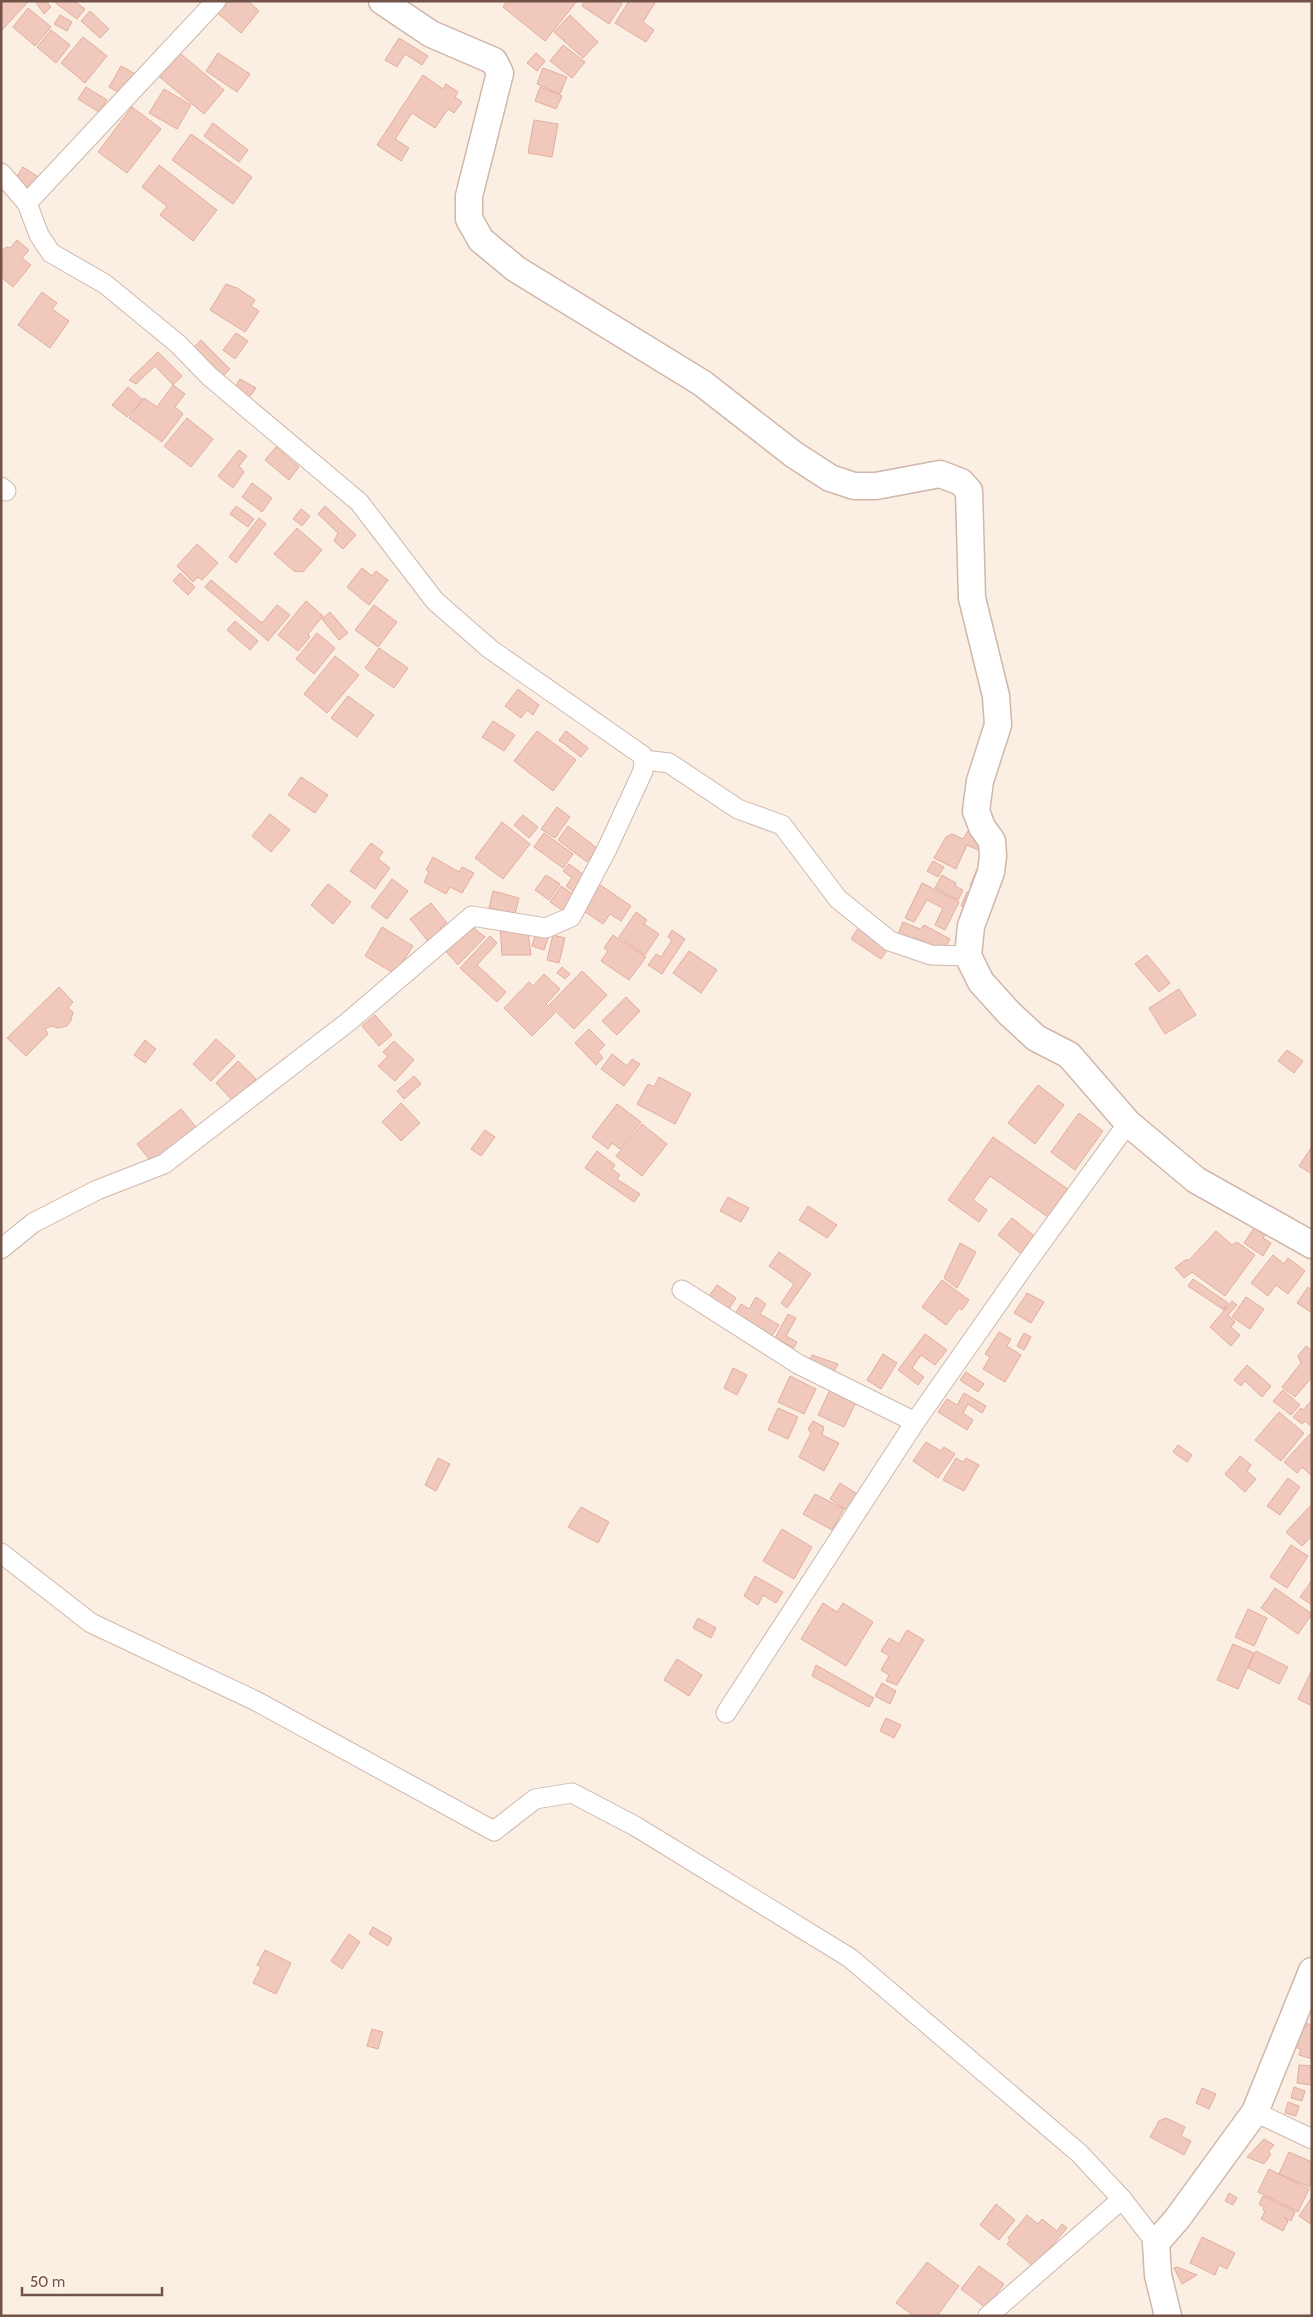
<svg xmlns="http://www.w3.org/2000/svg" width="1313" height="2317" viewBox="0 0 1313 2317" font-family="Cabin,sans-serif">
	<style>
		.building { fill: #f0c9bc; stroke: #e2ad9d }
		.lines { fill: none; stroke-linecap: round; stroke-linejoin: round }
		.street-casing { stroke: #cfb7ad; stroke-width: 21 }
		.secondary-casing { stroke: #d1b6ab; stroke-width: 29 }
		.street { stroke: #fff; stroke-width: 19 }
		.secondary { stroke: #fff; stroke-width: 26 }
	</style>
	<rect width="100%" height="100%" fill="#fbefe3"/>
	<g class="building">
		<polygon points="1,1 29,1 1,31"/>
		<polygon points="35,1 46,1 51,7 44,14"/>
		<polygon points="53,1 74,1 85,9 77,19"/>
		<polygon points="224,1 248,1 259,11 241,33 215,11"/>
		<polygon points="507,1 577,1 545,41 503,7"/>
		<polygon points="585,1 618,1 622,4 609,24 582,6"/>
		<polygon points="629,1 656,1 643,22 654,30 646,42 615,23"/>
		<polygon points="28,8 51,27 35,46 13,27"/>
		<polygon points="90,11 109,29 100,38 81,21"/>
		<polygon points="60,15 72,22 67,31 54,24"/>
		<polygon points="570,15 598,42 583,58 554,32"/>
		<polygon points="51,30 70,45 56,63 37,47"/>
		<polygon points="83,37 107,56 85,83 61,63"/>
		<polygon points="399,38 428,56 422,65 405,54 397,67 385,60"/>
		<polygon points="563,45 585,62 572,78 550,61"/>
		<polygon points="175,49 224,90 204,114 155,73"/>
		<polygon points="218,53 250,74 237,92 206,71"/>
		<polygon points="536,53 545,61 537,71 527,63"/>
		<polygon points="121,66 137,75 125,96 109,87"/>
		<polygon points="543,68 567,77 560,94 537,84"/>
		<polygon points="423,75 443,89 446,84 458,92 455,97 462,102 454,113 448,109 435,128 412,113 395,139 409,148 401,161 377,145"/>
		<polygon points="86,87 107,100 99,112 78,99"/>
		<polygon points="540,87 562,96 556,109 535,101"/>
		<polygon points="164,89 191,105 177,129 149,113"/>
		<polygon points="132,107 161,129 127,173 98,152"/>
		<polygon points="534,120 558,124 552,157 528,153"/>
		<polygon points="213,123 248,150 239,162 204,136"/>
		<polygon points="191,134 252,177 233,204 172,160"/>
		<polygon points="159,165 217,210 193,241 160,215 167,206 142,187"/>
		<polygon points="23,167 40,178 32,190 15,179"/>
		<polygon points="17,240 29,250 22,258 31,265 13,287 1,277 1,252 6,247 10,248"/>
		<polygon points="226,284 237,288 255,300 251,306 259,311 245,332 210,310"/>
		<polygon points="42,292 57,303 52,309 69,321 50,348 18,325"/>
		<polygon points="236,333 248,341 235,359 223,350"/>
		<polygon points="201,340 230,369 221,378 192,349"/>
		<polygon points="158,352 182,376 173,385 155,366 136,384 129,380"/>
		<polygon points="240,379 256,388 249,398 234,389"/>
		<polygon points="173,385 185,394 175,407 183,414 162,442 129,418 144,398 157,407"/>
		<polygon points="128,387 143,400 127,417 112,405"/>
		<polygon points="187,418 213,439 191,467 164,446"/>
		<polygon points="276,447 299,467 289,480 265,460"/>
		<polygon points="239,450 247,456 239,466 244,472 233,488 218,476"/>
		<polygon points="252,483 272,498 262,512 242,497"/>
		<polygon points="236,506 254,519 248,527 230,514"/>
		<polygon points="325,506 356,535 343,549 334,541 338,533 318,514"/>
		<polygon points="301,509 310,516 302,526 293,519"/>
		<polygon points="259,518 266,524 236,563 229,557"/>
		<polygon points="297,528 322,550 303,572 294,571 274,554"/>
		<polygon points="197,544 218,563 202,580 198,577 193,582 177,566"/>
		<polygon points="362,568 372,576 376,571 388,580 369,605 347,587"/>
		<polygon points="180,573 195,587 188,595 173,581"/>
		<polygon points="211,580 262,623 277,605 290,615 268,641 205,587"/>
		<polygon points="306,601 323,616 308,634 310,637 298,651 278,635"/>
		<polygon points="374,605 397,622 378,647 355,630"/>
		<polygon points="330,612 348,633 339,640 322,619"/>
		<polygon points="235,621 258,641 250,650 227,630"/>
		<polygon points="317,633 335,648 314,674 296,659"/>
		<polygon points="379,648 408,668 394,688 365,668"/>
		<polygon points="335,656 359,675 327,713 304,694"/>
		<polygon points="518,689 539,705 533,715 527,710 521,718 505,706"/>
		<polygon points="348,696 374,715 357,737 331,718"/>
		<polygon points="493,721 515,735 504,751 482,737"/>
		<polygon points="537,731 576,760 553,791 514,761"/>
		<polygon points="566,731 588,748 581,757 559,740"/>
		<polygon points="301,777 328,795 315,813 288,795"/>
		<polygon points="557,807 570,817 555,838 541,829"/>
		<polygon points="270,814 290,830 271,852 252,836"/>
		<polygon points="523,815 538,827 529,838 514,825"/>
		<polygon points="502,822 530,844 503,879 475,858"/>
		<polygon points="568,826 597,848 587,862 558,840"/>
		<polygon points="968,831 983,840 978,850 967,845 956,869 934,858 946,837 952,834 963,839"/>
		<polygon points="544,833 573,854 563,868 534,847"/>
		<polygon points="371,843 383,852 378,859 390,868 375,889 350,871"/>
		<polygon points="433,857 459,872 462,867 474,873 462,893 450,887 446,894 424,882 429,872 426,870"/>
		<polygon points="933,861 944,867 938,877 927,871"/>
		<polygon points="569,864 588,878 576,893 566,886 572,878 563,871"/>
		<polygon points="977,869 985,872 977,889 970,886"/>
		<polygon points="546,875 560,884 549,900 535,890"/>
		<polygon points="942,875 956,883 955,886 963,890 958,900 935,888"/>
		<polygon points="392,879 408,891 387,919 371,907"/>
		<polygon points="922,883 959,902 945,930 935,925 943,908 927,900 914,922 905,918"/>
		<polygon points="328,884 351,902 333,924 311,905"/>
		<polygon points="599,884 631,906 621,921 610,914 603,924 581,909"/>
		<polygon points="561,886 576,896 565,912 550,902"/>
		<polygon points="493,891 519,898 515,914 489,908"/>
		<polygon points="967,892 978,897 972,911 961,906"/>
		<polygon points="431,903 447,923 440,928 445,934 431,945 410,919"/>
		<polygon points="636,912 647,920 644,924 659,934 645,955 619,937"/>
		<polygon points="903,922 920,929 924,925 950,939 943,952 923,945 924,941 913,937 911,941 897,937"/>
		<polygon points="470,925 485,937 458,965 444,949"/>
		<polygon points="500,926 528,931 531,955 502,955"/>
		<polygon points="382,927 413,946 395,974 365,956"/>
		<polygon points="859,927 889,947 881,959 851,939"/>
		<polygon points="672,930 685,939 662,974 648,965 656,954 661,957 672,940 668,937"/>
		<polygon points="536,931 549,935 544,950 532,946"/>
		<polygon points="553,935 565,938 559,963 547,960"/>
		<polygon points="613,935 646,957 629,980 601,961 608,951 604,948"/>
		<polygon points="490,936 497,943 477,965 506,992 497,1002 460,968"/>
		<polygon points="689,951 717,970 701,993 673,973"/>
		<polygon points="1147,955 1170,983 1159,992 1135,964"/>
		<polygon points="562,967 570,974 565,979 557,973"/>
		<polygon points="582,971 607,995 574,1029 549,1005"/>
		<polygon points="544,974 560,989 546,1004 555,1013 532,1036 504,1008 529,982 533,986"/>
		<polygon points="59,987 73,1002 68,1008 73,1012 71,1020 67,1026 58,1028 51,1026 45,1029 48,1034 26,1056 7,1038"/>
		<polygon points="1179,989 1196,1015 1165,1034 1149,1008"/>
		<polygon points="626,997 640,1011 617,1035 602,1021"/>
		<polygon points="375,1015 392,1035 379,1046 362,1026"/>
		<polygon points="589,1029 605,1045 598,1052 603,1058 596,1065 575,1043"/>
		<polygon points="216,1039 235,1056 211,1081 193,1064"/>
		<polygon points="145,1040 156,1049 145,1063 134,1055"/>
		<polygon points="394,1041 414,1060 395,1081 378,1066 388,1056 383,1052"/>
		<polygon points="1287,1050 1303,1061 1294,1073 1278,1061"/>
		<polygon points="612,1054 627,1066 632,1059 640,1064 624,1086 601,1069"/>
		<polygon points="238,1061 256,1079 233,1101 216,1083"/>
		<polygon points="414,1076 421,1084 404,1099 397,1091"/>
		<polygon points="659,1077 691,1094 675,1124 637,1104 648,1084 654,1087"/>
		<polygon points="1038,1085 1064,1105 1035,1144 1008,1123"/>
		<polygon points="401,1103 420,1123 401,1141 382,1122"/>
		<polygon points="617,1104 641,1122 620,1149 612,1143 608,1149 592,1137"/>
		<polygon points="181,1109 196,1127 152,1163 137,1144"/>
		<polygon points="1079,1113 1103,1131 1075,1170 1051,1152"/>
		<polygon points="642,1124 667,1144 642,1176 616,1156"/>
		<polygon points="485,1130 495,1137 481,1156 471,1149"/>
		<polygon points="993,1137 1072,1192 1052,1220 990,1176 973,1200 987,1210 979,1222 948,1200"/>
		<polygon points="1311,1148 1312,1149 1312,1174 1299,1166"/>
		<polygon points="597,1151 615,1165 612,1169 620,1175 617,1179 640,1194 634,1202 585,1168"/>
		<polygon points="728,1197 749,1208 741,1222 720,1211"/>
		<polygon points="808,1206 837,1225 827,1238 799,1220"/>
		<polygon points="1012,1218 1038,1239 1024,1256 998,1235"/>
		<polygon points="1258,1222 1269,1229 1263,1238 1271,1243 1263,1256 1244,1243"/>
		<polygon points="1216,1231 1232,1245 1237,1242 1255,1255 1225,1296 1192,1272 1184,1278 1175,1268 1185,1260 1189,1260"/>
		<polygon points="960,1243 976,1252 957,1288 944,1278"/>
		<polygon points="779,1252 811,1274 787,1308 781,1303 794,1284 769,1266"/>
		<polygon points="1273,1255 1284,1264 1288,1258 1305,1271 1288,1294 1276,1285 1268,1296 1251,1283"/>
		<polygon points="1193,1279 1228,1303 1224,1310 1188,1286"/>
		<polygon points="942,1280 969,1300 962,1310 959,1308 946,1325 922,1307"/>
		<polygon points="717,1285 736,1298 729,1309 709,1296"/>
		<polygon points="1312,1286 1312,1313 1297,1303 1308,1287 1310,1289"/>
		<polygon points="1027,1293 1044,1302 1031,1323 1014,1313"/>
		<polygon points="756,1297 766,1304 760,1314 779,1325 772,1336 735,1314 741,1304 749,1309"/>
		<polygon points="1246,1297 1264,1309 1250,1329 1232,1317"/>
		<polygon points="1232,1301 1237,1305 1228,1315 1235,1322 1231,1327 1240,1335 1231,1346 1210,1327"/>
		<polygon points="788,1314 796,1318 786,1336 797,1342 794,1348 775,1338"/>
		<polygon points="999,1332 1011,1339 1007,1346 1021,1355 1005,1382 983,1369 990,1357 985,1354"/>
		<polygon points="1024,1333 1031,1337 1024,1350 1017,1346"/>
		<polygon points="925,1334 947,1350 935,1365 921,1355 912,1368 924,1377 918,1385 898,1370"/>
		<polygon points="1306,1346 1312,1351 1312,1377 1295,1397 1282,1387 1301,1363 1298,1356"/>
		<polygon points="883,1354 897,1363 881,1389 867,1380"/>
		<polygon points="812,1355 838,1364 834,1372 809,1361"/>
		<polygon points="1247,1365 1271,1386 1262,1397 1245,1381 1241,1386 1234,1380"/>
		<polygon points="733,1368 747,1375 737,1395 724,1388"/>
		<polygon points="966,1372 984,1384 978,1392 960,1380"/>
		<polygon points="790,1376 816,1389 804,1414 778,1402"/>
		<polygon points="830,1390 856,1402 844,1427 818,1415"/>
		<polygon points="1283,1390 1300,1405 1291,1415 1273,1401"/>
		<polygon points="964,1393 986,1406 982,1413 968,1404 963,1413 973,1420 967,1430 938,1412 947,1399 957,1405"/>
		<polygon points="1312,1400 1312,1427 1305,1421 1302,1424 1293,1417 1301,1408 1303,1410"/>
		<polygon points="778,1408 798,1417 788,1439 768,1430"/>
		<polygon points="1279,1412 1304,1433 1281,1461 1255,1440"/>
		<polygon points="813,1421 824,1427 822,1435 839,1443 824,1471 799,1457 811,1433 808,1429"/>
		<polygon points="1310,1434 1312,1436 1312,1476 1302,1467 1297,1473 1284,1462"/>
		<polygon points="926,1442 941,1451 944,1447 955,1454 938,1478 913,1461"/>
		<polygon points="1178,1445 1192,1455 1187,1462 1173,1452"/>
		<polygon points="1240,1456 1251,1465 1247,1471 1256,1479 1245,1492 1225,1474"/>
		<polygon points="438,1458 450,1464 436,1491 425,1485"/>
		<polygon points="956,1458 963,1462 966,1458 979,1465 964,1491 943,1480"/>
		<polygon points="1288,1478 1300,1487 1280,1515 1267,1506"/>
		<polygon points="840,1483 857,1494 847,1510 830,1499"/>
		<polygon points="815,1494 844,1509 832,1530 803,1514"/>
		<polygon points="1312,1504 1312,1536 1302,1546 1286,1532"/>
		<polygon points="581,1507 609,1522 598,1543 568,1527"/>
		<polygon points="782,1529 812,1547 794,1579 763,1561"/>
		<polygon points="1291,1545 1308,1556 1287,1588 1270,1577"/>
		<polygon points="755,1576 783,1592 776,1603 763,1595 758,1605 744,1596"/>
		<polygon points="1312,1580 1312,1605 1300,1597"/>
		<polygon points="1275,1588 1312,1614 1298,1634 1261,1608"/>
		<polygon points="823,1603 837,1612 843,1603 873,1622 846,1666 801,1639"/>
		<polygon points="1248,1609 1267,1618 1254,1646 1235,1637"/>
		<polygon points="698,1618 716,1628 711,1638 693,1628"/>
		<polygon points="907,1630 924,1640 897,1685 886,1681 889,1675 881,1670 889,1656 881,1651 889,1638 899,1644"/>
		<polygon points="1233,1644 1254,1653 1238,1689 1217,1680"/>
		<polygon points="1256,1651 1288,1667 1279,1684 1248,1668"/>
		<polygon points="677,1659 702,1675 689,1696 664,1680"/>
		<polygon points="816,1665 874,1698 869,1707 812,1676"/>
		<polygon points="1311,1672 1312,1673 1312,1706 1298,1699"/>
		<polygon points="882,1683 896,1691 890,1704 875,1696"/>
		<polygon points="886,1718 901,1725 894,1738 880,1731"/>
		<polygon points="373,1927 392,1938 388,1946 369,1934"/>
		<polygon points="349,1934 360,1942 342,1969 331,1961"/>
		<polygon points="265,1950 291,1963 276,1994 253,1983 261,1967 257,1965"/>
		<polygon points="1298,2021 1312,2025 1312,2059 1299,2055 1301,2049 1290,2046"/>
		<polygon points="372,2029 383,2032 378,2049 367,2046"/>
		<polygon points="1299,2065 1312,2066 1312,2085 1297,2083"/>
		<polygon points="1294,2087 1305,2091 1302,2101 1291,2098"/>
		<polygon points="1202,2088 1216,2094 1209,2109 1196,2103"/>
		<polygon points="1288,2102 1299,2106 1296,2116 1285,2113"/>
		<polygon points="1166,2118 1185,2127 1181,2136 1191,2141 1184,2155 1150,2137 1159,2121"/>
		<polygon points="1264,2139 1274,2145 1268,2152 1271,2154 1264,2164 1247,2157"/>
		<polygon points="1289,2152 1312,2162 1310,2187 1279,2174"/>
		<polygon points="1269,2169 1309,2189 1298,2212 1258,2192"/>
		<polygon points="1229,2193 1237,2198 1233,2205 1225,2201"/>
		<polygon points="1263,2196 1295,2212 1291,2221 1284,2217 1288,2221 1283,2231 1261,2219 1265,2211 1263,2210 1264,2207 1259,2204"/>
		<polygon points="1312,2197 1312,2225 1299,2216"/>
		<polygon points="996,2204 1015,2220 999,2240 980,2225"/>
		<polygon points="1027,2215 1038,2224 1042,2219 1057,2231 1062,2224 1067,2228 1034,2267 1007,2244 1010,2240 1008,2238"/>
		<polygon points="1202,2237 1235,2253 1227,2269 1219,2265 1215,2275 1190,2263"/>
		<polygon points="927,2262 959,2286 937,2316 914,2316 896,2303"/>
		<polygon points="979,2266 1004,2284 986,2308 961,2289"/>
		<polygon points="1177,2267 1197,2275 1182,2284 1174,2268"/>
	</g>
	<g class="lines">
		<g class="street-casing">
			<g id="street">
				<polyline points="1,173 27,203 39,235 51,253 105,284 178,344 209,376 359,502 435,601 490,649 642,755 644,760"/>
				<polyline points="27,203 216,1"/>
				<polyline points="1,487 6,491"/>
				<polyline points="1,1249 33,1223 97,1190 164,1164 348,1022 472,916 546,928 571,917 607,849 643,771 644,760 669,763 738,809 782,825 838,899 890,941 931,955 968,956"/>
				<polyline points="682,1290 798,1364 915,1422"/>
				<polyline points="1,1553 91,1623 256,1701 494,1831 535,1799 572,1793 635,1826 850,1958 1079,2153 1122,2199 1156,2243"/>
				<polyline points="726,1713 915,1422 1027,1262 1128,1123"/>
				<polyline points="1255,2112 1312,2139"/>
				<polyline points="988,2316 1122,2199"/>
			</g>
		</g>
		<g class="secondary-casing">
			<g id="secondary">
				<polyline points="382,1 431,34 494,61 500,73 469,196 469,219 481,240 516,269 702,383 793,454 830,478 854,486 876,486 940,474 961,482 969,491 972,598 996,696 998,725 980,781 976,811 982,827 992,841 993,856 991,872 971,926 968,956 981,982 1009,1013 1036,1038 1069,1055 1128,1123 1196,1180 1312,1245"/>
				<polyline points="1168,2316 1158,2275 1156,2243 1177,2219 1255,2112 1312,1971"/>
			</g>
		</g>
		<use href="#street" class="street"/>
		<use href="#secondary" class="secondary"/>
	</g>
	<rect width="1313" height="2317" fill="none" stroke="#73524a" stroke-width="5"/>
	<path d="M22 2287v8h140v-8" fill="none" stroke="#73524a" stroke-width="2.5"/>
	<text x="30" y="2287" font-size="15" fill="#73524a" stroke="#fff3e9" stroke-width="4" paint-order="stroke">50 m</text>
</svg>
